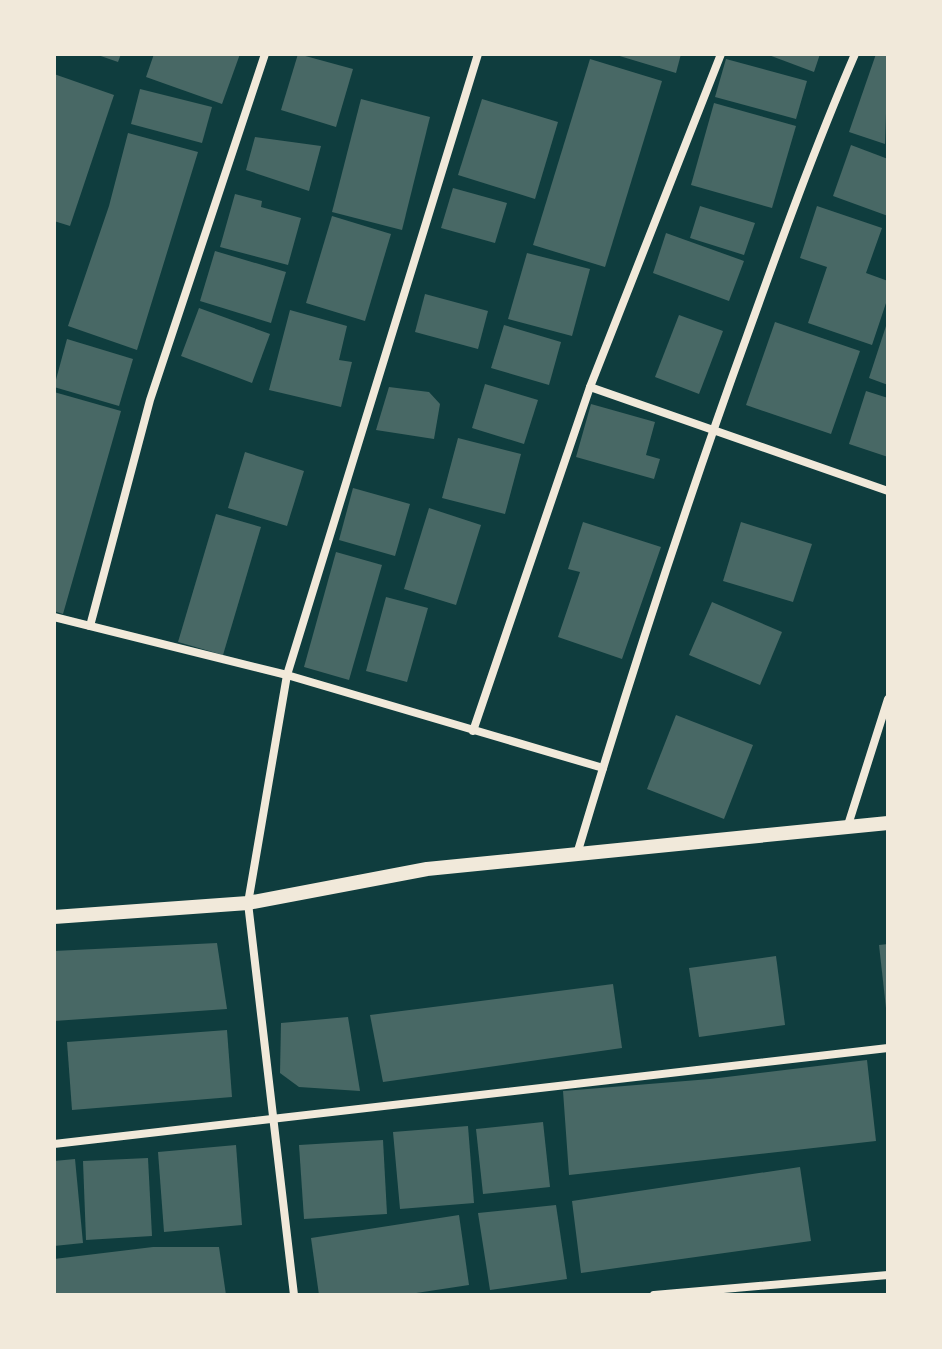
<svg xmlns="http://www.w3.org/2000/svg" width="942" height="1349" viewBox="0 0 942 1349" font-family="Rubik,sans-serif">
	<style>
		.building { fill: #486865 }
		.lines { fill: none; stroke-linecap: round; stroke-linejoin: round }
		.minor { stroke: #f1e9da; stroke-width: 8 }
		.tertiary { stroke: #f1e9da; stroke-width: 14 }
	</style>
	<rect width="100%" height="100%" fill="#0f3d3e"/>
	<g class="building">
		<polygon points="95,54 121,54 118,62"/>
		<polygon points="154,54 240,54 222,104 146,77"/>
		<polygon points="298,54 353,69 336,127 281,110"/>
		<polygon points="613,54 681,54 676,73"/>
		<polygon points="766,54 820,54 814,72"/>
		<polygon points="876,54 888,54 885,144 849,132"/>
		<polygon points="590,59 662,81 605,267 533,245"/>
		<polygon points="726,59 807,81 796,119 715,97"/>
		<polygon points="54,74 114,95 70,226 54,221"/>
		<polygon points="140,89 212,107 202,143 131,124"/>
		<polygon points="361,99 430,117 402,230 332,212"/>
		<polygon points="482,99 558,122 535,199 458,175"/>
		<polygon points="714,103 796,126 772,208 691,185"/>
		<polygon points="128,133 198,152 137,350 68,326 109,206"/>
		<polygon points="255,137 321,146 309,191 246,170"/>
		<polygon points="851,145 888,159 888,216 833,196"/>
		<polygon points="453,188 507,203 495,243 441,228"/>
		<polygon points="235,194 262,201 261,207 301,218 288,265 220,247"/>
		<polygon points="700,206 755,223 744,255 690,238"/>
		<polygon points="817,206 882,228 866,273 888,281 888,297 872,345 808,323 827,267 800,258"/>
		<polygon points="332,216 391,234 365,321 306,303"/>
		<polygon points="666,233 744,261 729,301 653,273"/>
		<polygon points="215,251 286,272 271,323 200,301"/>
		<polygon points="527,253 590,269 572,336 508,319"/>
		<polygon points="425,294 488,311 478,349 415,332"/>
		<polygon points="199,308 270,334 252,383 181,356"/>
		<polygon points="290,310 347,326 339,360 352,362 341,407 269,390"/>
		<polygon points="679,315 723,331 699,394 655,377"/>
		<polygon points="775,322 860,351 831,434 746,405"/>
		<polygon points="887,323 888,323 888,385 869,378"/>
		<polygon points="504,325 561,342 549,385 491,368"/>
		<polygon points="67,339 133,359 119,406 54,387"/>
		<polygon points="485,384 538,400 524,444 472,428"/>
		<polygon points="389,387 429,392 440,404 434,439 376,430"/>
		<polygon points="866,391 888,398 888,457 849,444"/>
		<polygon points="54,392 121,411 63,614 54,611"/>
		<polygon points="591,404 655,422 646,455 660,459 654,479 576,457"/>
		<polygon points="458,438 521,454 505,514 442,498"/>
		<polygon points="245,452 304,471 287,526 228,508"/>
		<polygon points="353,488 410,504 395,556 339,540"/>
		<polygon points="429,508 481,525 456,605 404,589"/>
		<polygon points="216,514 261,527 223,655 178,642"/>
		<polygon points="583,522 661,547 622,659 558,637 580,572 568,569"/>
		<polygon points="741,522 812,544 793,602 723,581"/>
		<polygon points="336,552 382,565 349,680 304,667"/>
		<polygon points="386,597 428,608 407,682 366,671"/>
		<polygon points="712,602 782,632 760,685 689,655"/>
		<polygon points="676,715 753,745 724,819 647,789"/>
		<polygon points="217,943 227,1009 54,1021 54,951"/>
		<polygon points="888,944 888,1007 886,1008 879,945"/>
		<polygon points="776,956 785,1025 699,1037 689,968"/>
		<polygon points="613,984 622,1048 383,1082 370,1015"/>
		<polygon points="348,1017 360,1091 299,1087 280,1073 281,1023"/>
		<polygon points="227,1030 232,1097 72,1110 67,1042"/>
		<polygon points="867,1060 876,1141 569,1175 563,1091 710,1079"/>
		<polygon points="543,1122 550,1187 483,1194 476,1129"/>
		<polygon points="468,1126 474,1203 400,1209 393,1132"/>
		<polygon points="383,1140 387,1214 304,1219 299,1145"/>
		<polygon points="236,1145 242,1225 164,1232 158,1152"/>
		<polygon points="148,1158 152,1236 86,1240 83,1161"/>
		<polygon points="75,1159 83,1243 54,1246 54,1161"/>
		<polygon points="800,1167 811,1241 581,1273 572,1201"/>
		<polygon points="556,1205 567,1279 490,1290 478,1213"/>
		<polygon points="459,1215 469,1285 403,1295 319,1295 311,1238"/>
		<polygon points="153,1247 219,1247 226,1295 54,1295 54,1259"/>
	</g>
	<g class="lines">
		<g class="minor">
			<polyline points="590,387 888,491"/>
			<polyline points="54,617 287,675 603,768"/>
			<polyline points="90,626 150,400 265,54"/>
			<polyline points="473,731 590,387 721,54"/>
			<polyline points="848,825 888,699"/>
			<path d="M577,854C629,680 685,507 747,336C781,241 815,147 855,54"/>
			<polyline points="54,1144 888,1048"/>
			<polyline points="294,1295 248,903 287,675 478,54"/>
			<polyline points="654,1295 888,1275"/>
		</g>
		<polyline class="tertiary" points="54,917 248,903 427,869 888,823"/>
	</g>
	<rect width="942" height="1349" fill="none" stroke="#f1e9da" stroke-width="112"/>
</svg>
